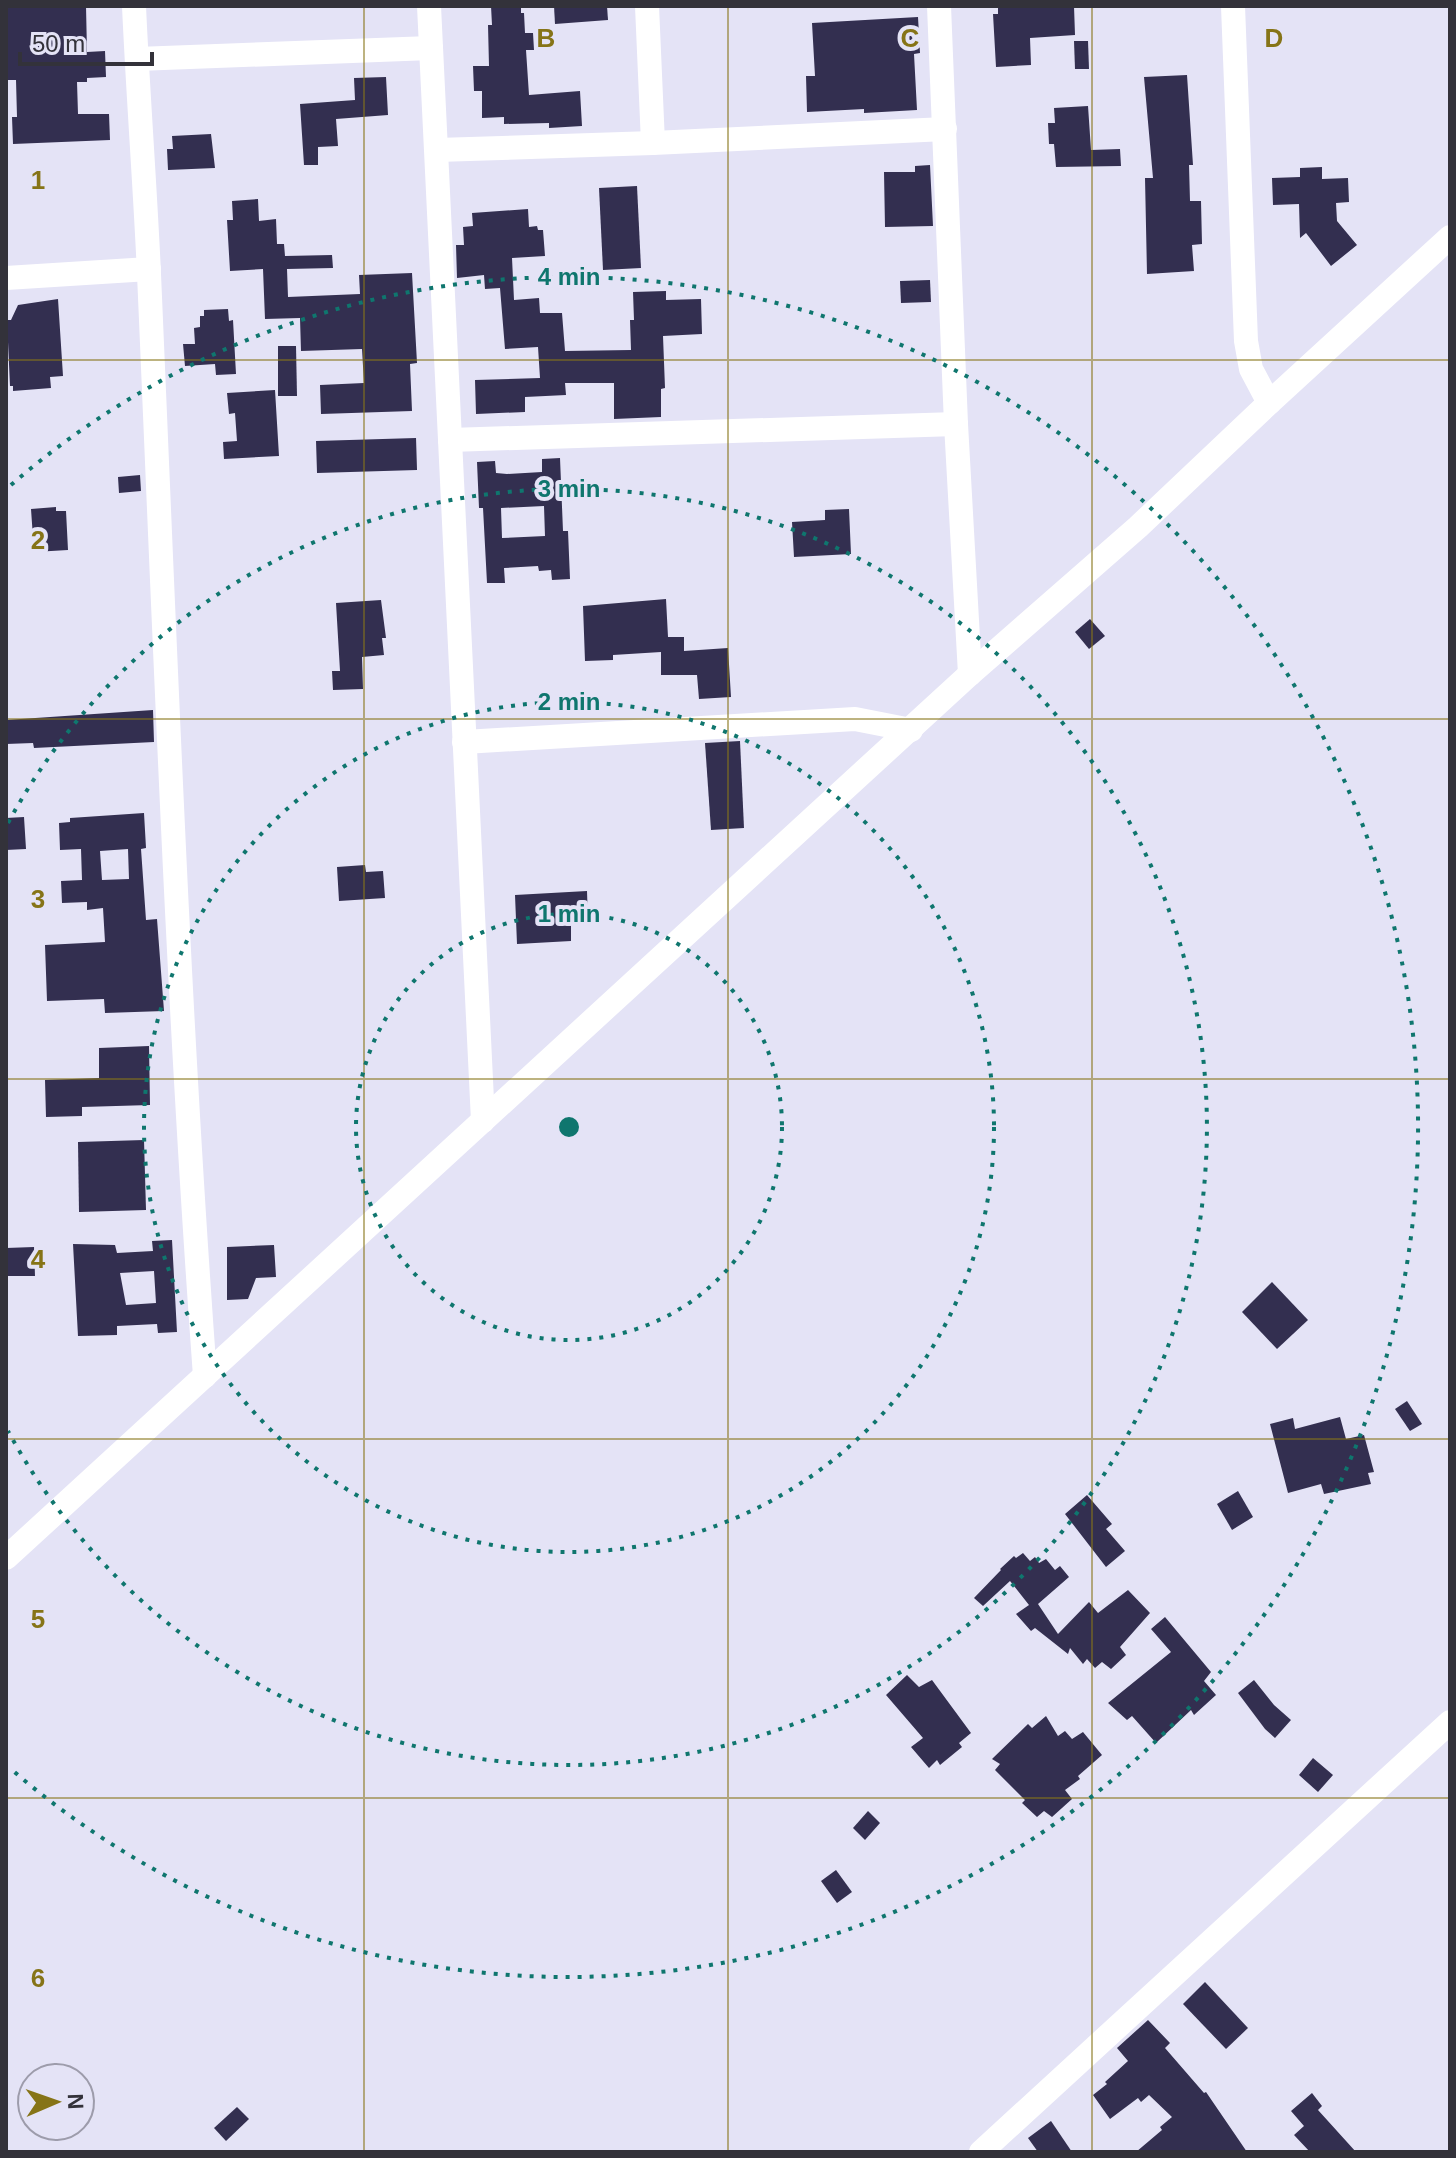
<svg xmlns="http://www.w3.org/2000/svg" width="1456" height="2158" viewBox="0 0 1456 2158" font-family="Arial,sans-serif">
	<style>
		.building { fill: #332f50; fill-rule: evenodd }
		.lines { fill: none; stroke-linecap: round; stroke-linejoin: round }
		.minor { stroke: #fff; stroke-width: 24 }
		.grid { fill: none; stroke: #867417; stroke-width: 2; stroke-opacity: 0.55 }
		.ring { fill: none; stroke: #0f766e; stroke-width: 4; stroke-dasharray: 4 8 }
		.grid-label { font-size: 26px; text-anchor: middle; font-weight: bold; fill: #867417; stroke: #e4e3f6; stroke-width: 8; stroke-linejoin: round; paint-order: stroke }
		.centre { fill: #0f766e; stroke: #e4e3f6; stroke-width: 4 }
		.ring-label { font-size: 24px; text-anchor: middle; font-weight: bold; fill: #0f766e; stroke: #e4e3f6; stroke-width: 8; stroke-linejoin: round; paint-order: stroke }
	</style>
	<rect width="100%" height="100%" fill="#e4e3f6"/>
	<g class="building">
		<polygon points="6,6 86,6 87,52 105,51 106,77 87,78 87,82 77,82 78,114 109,114 110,140 13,144 12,117 17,117 16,80 7,80"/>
		<polygon points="491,6 521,6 521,13 524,13 525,33 533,33 534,50 526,50 529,95 580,91 582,126 549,128 549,123 504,124 504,117 482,118 482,91 474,91 473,66 489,66 488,25 492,25"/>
		<polygon points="554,6 607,6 608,20 555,24"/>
		<polygon points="1004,6 1074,6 1075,35 1030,38 1031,65 996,67 993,14 998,14 998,7"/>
		<polygon points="918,17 920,53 914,54 917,110 864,113 864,109 807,112 806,76 815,76 812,23"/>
		<polygon points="1074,41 1088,41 1089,69 1075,69"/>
		<polygon points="1187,75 1193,165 1189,165 1190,201 1201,201 1202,244 1192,245 1194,271 1147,274 1145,178 1153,178 1144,77"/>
		<polygon points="386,77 388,115 336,119 338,146 318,147 318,165 304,165 300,104 355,100 354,78"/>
		<polygon points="1088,106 1091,150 1120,149 1121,166 1056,167 1054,144 1049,144 1048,123 1055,123 1054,108"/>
		<polygon points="211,134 215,168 168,170 167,149 173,149 172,136"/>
		<polygon points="930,165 933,226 885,227 884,172 915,172 915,166"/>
		<polygon points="1322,167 1322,179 1348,178 1349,202 1336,203 1337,221 1357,245 1331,266 1306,233 1300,238 1299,204 1273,205 1272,178 1300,177 1300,168"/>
		<polygon points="637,186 641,268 603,270 599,188"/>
		<polygon points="258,199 259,221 276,219 277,244 284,244 285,256 332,255 333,268 287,269 288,297 360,294 359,275 412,273 417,363 410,364 412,411 321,414 320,385 364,383 362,349 301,351 300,318 265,319 263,269 230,271 227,220 233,220 232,201"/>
		<polygon points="528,209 529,227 537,226 538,230 543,230 545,256 512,258 514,300 539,298 540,313 562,313 565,351 631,350 630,320 634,320 633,292 666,291 666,300 701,299 702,334 663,336 665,388 661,389 661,417 614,419 614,383 565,383 566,395 525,397 525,412 476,414 475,380 540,378 538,347 505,349 500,288 485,289 484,275 457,278 456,245 464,245 463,227 473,226 472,213"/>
		<polygon points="930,280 931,302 901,303 900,281"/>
		<polygon points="58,299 63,376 50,377 51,388 13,391 13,386 10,386 7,320 11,320 18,305"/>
		<polygon points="228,309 229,321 233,320 236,374 216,375 215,364 185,366 183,344 195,344 194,328 200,327 200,316 204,316 204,310"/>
		<polygon points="278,346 296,346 297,396 278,396"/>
		<polygon points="275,390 279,456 224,459 223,442 237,441 235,413 229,414 227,393"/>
		<polygon points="416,438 417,470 317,473 316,441"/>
		<path d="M560,458L563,531H568L570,579L552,580L551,570L539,571L538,566L504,568L505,583H487L483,508H479L477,462L495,461L496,473L507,474L542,472V459ZM544,506L545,536L502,538L501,508Z"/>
		<polygon points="140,475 141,491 119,493 118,477"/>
		<polygon points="56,507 56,511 66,511 68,550 34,552 31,509"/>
		<polygon points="849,509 851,554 794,557 792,522 825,520 825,510"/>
		<polygon points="666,599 668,637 684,637 684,651 728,648 731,697 699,699 697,675 661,675 661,652 613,655 613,660 585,661 583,606"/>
		<polygon points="381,600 386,638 382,638 384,655 362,657 363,689 333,690 332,671 340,671 336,603"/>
		<polygon points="1090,619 1105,636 1089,649 1075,632"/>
		<polygon points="153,710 154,742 34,748 33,743 6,744 6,720"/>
		<polygon points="740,741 744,828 711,830 705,743"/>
		<path d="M144,813L146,848L141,849L146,920L157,919L164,1011L105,1013L104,999L47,1001L45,945L105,942L103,908L87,910V902L62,903L61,881L82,880L81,849L60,850L59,823L70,822V818ZM128,849L129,879L102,880L100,851Z"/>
		<polygon points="24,817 26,849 6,850 6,818"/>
		<polygon points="365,865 366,872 383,871 385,898 339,901 337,867"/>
		<polygon points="587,891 588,923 571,924 571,941 517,944 515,895"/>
		<polygon points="149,1046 150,1105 82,1107 82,1116 46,1117 45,1080 99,1078 99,1048"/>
		<polygon points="144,1140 146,1210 79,1212 78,1142"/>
		<path d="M172,1240L177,1332L158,1333L157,1324L117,1326V1335L78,1336L73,1244L115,1245L117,1253L153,1251L152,1241ZM154,1271L156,1303L126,1305L120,1273Z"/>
		<polygon points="274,1245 276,1277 256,1278 248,1299 227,1300 227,1247"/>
		<polygon points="34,1247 35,1276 6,1276 6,1248"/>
		<polygon points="1272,1282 1308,1320 1277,1349 1242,1312"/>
		<polygon points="1407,1401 1422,1424 1410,1431 1395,1409"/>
		<polygon points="1340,1417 1346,1439 1364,1435 1374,1472 1368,1473 1371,1484 1324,1494 1321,1484 1288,1493 1270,1424 1293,1418 1295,1429"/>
		<polygon points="1238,1491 1253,1517 1232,1530 1217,1504"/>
		<polygon points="1087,1495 1112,1524 1106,1529 1125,1551 1106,1567 1065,1514"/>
		<polygon points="1023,1553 1030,1561 1035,1557 1039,1563 1046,1559 1055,1570 1060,1566 1069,1577 1038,1604 1058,1634 1089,1602 1098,1613 1128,1590 1150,1613 1120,1647 1126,1655 1111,1669 1102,1662 1095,1668 1087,1659 1083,1664 1070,1648 1068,1654 1035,1628 1031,1631 1016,1614 1029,1605 1010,1581 983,1606 974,1598 1001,1570 1000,1569 1014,1556 1016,1558"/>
		<polygon points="1165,1617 1211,1672 1204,1681 1216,1695 1194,1715 1191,1710 1156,1743 1132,1716 1127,1720 1108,1703 1171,1652 1151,1629"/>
		<polygon points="907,1675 919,1687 932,1680 971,1733 959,1743 962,1747 940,1765 937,1760 929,1768 911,1747 923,1738 886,1695"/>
		<polygon points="1254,1680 1274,1705 1291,1720 1275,1738 1265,1729 1238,1693"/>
		<polygon points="1046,1716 1058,1736 1065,1731 1072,1739 1083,1732 1102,1755 1078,1776 1080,1779 1065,1790 1072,1799 1052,1817 1044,1811 1037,1817 1022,1803 1025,1800 995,1770 1000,1764 992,1759 1028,1724 1032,1728"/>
		<polygon points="1313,1758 1333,1775 1318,1792 1299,1775"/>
		<polygon points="868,1811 880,1823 865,1840 853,1828"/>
		<polygon points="836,1870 852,1892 837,1903 821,1881"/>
		<polygon points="1205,1982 1248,2028 1226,2049 1183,2004"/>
		<polygon points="1148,2020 1170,2043 1165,2048 1204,2093 1206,2092 1247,2152 1136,2152 1162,2130 1160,2127 1172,2117 1149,2095 1141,2102 1138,2098 1110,2119 1093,2095 1107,2084 1105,2082 1128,2061 1117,2048"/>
		<polygon points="1312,2093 1322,2106 1318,2110 1356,2152 1310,2152 1294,2135 1304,2126 1291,2111"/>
		<polygon points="237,2107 249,2119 226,2141 214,2128"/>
		<polygon points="1051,2121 1072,2152 1038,2152 1028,2138"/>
	</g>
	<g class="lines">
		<g class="minor">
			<path d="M134,6C138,95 145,185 149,274C165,642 178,1009 205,1376"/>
			<polyline points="429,6 483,1121"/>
			<polyline points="647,6 653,143"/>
			<polyline points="939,6 956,424 970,674"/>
			<polyline points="1233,6 1246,341 1251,369 1269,403"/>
			<polyline points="137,59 431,48"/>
			<polyline points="437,150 653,143 945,129"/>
			<polyline points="6,278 149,269"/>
			<polyline points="450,440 956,424"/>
			<polyline points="464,742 855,719 911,730"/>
			<polyline points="6,1558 970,674 1138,527 1269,403 1450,237"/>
			<polyline points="981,2152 1450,1722"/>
		</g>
	</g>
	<path class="grid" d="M364,6V2152M728,6V2152M1092,6V2152M6,360H1450M6,719H1450M6,1079H1450M6,1439H1450M6,1798H1450"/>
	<g class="ring">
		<circle cx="569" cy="1127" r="213"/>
		<circle cx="569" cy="1127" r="425"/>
		<path d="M8 823A638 638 0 1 1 8 1431"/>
		<path d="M11 485A850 850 0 1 1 11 1769"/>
	</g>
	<g class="grid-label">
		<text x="546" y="47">B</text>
		<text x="910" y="47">C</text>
		<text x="1274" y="47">D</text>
		<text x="38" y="189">1</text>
		<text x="38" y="549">2</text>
		<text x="38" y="908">3</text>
		<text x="38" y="1268">4</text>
		<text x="38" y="1628">5</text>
		<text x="38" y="1987">6</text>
	</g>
	<circle cx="569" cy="1127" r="12" class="centre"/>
	<g class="ring-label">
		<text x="569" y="285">4 min</text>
		<text x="569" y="497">3 min</text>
		<text x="569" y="710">2 min</text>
		<text x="569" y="922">1 min</text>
	</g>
	<rect width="1456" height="2158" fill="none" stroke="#33323a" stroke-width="16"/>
	<g transform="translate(56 2102) rotate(88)"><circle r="38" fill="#e4e3f6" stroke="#9d9cab" stroke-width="2"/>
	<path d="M0-6L14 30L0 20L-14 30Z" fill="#867417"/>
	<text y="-12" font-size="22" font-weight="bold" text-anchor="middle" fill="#33323a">N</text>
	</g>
	<path d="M20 52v12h132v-12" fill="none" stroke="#33323a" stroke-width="4"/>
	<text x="32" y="52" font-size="24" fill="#33323a" stroke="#e4e3f6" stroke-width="6" paint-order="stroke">50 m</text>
</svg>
